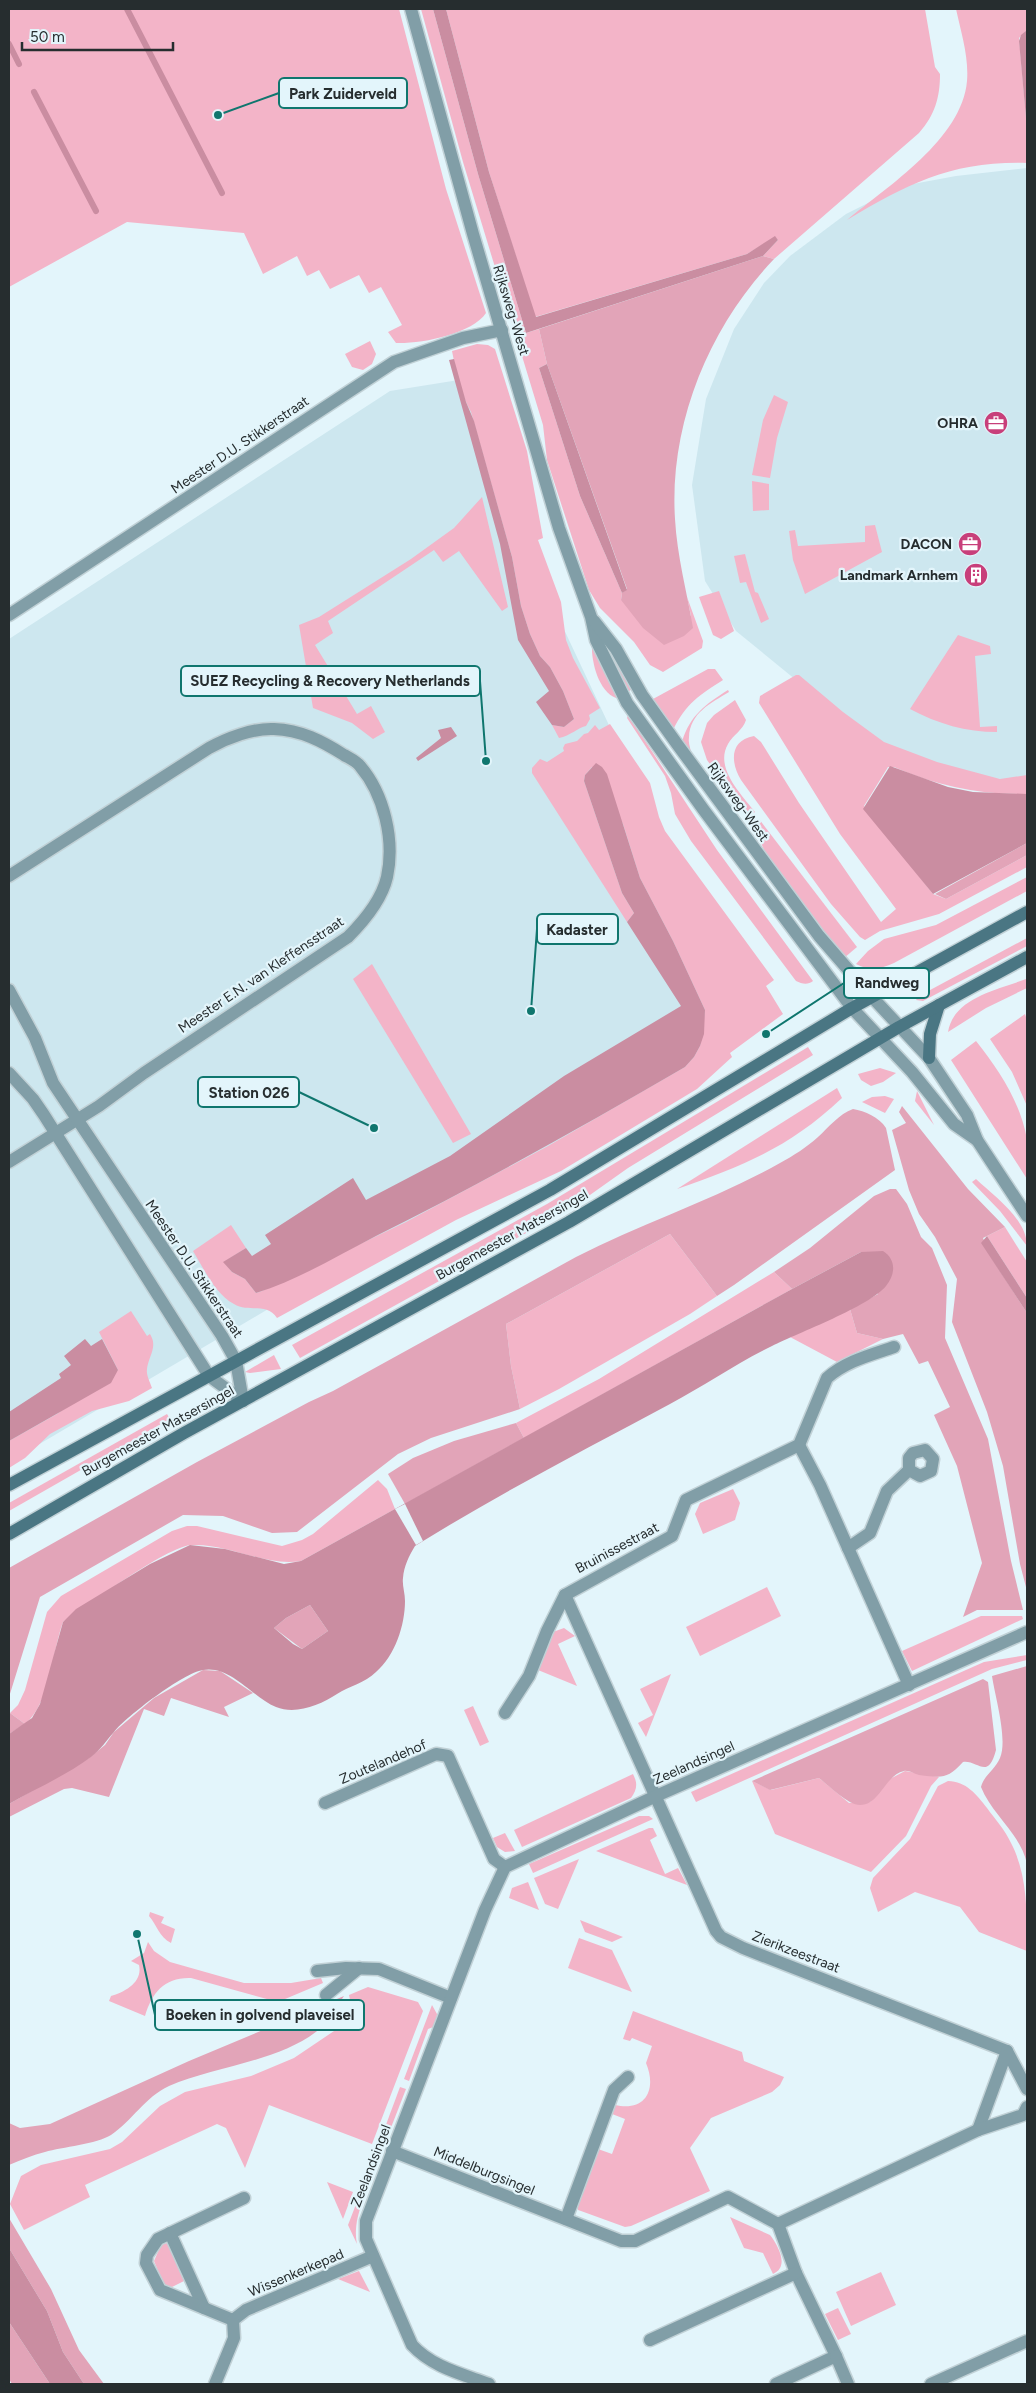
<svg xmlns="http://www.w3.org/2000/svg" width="1036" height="2393" viewBox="0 0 1036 2393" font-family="Figtree,sans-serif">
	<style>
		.built { fill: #cde7ef }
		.green { fill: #f3b4c8 }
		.forest { fill: #e2a4b8 }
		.water { fill: #ca8da1; fill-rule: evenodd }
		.pier { fill: #e3f5fb }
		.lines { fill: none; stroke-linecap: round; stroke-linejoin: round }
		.stream { stroke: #ca8da1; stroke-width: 6 }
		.minor-casing { stroke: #c1d1d6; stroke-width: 15 }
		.tertiary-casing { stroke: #c1d1d6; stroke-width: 15 }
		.secondary-casing { stroke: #c1d1d6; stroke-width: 15 }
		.minor { stroke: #819ea7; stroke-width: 12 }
		.tertiary { stroke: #819ea7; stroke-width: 12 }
		.secondary { stroke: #4a7683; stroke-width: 12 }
		.labels { text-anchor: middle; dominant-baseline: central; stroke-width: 4.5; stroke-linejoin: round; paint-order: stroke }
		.street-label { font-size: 14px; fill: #262d2f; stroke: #e3f5fb }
		.poi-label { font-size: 14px; font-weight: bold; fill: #262d2f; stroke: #e3f5fb; text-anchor: end }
		.leader { fill: none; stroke: #0f766e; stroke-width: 2 }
		.callout-dot { fill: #0f766e; stroke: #e3f5fb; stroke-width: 2 }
		.callout { fill: #e3f5fb; stroke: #0f766e; stroke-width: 2 }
		.callout-label { font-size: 15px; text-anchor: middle; font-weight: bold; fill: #262d2f }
	</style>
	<rect width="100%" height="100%" fill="#e3f5fb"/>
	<g class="built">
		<polygon points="1027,168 1027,782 947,773 889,751 834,711 736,631 705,581 692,485 706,399 734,329 764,283 790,256 846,214 902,186 956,176"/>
		<polygon points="490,375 507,508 724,970 712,1074 275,1305 9,1462 9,639 390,391"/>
	</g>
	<g class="green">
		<path d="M9,9H399L446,189L486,313C472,334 421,344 396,343L388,332L402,325L381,287L369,293L359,275L330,289L319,270L307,276L297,256L263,274L244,233L127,222L9,287Z"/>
		<polygon points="421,9 433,9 478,174 526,333 539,329 547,364 539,368 580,496 622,593 621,600 691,616 687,597 703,641 702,648 663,672 650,665 634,642 600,608 589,590 547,460 543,425 463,162"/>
		<path d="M446,9H925L935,67L940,74C940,97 935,115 919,133L774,259L763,256L778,240L775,237L747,254L535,317L489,172Z"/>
		<path d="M956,9H1027V30L1019,38L1027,129V163C953,161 909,183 847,220C888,186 962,139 967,81C969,57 961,32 956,9Z"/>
		<polygon points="370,341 376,354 372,364 363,370 352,367 345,354"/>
		<path d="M477,344L488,345L495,349L527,451L543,538L538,540L561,602L566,640L573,658L600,708L589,715L590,719L586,726C579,727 570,736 559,738L552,725L564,727L574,719L563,691L550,667L540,656L530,634L521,606L512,557L471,412C461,394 456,371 452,351Z"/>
		<polygon points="774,395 788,402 777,438 770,478 752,475 763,420"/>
		<polygon points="752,481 769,484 769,510 753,511"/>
		<polygon points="482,497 508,607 502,611 459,551 443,562 434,550 328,621 333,633 315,645 357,714 371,706 385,732 373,739 352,723 313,708 299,625 319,617 411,559 454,528"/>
		<polygon points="875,525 882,552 805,594 793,560 789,531 795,530 798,546 865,542 865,526"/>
		<polygon points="745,554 755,592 758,593 769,619 761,623 746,582 740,583 734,556"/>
		<polygon points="719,591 734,631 721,639 713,635 699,597"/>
		<path d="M958,635L990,646L991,654L975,656L980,727L997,726V732C966,732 938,724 910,709Z"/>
		<polygon points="606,644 633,688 628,692 605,645"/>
		<path d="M592,645L619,697L616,698C599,692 591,662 592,645Z"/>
		<path d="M708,669H715L723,680C700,695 686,703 673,730L653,699Z"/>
		<path d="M796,675H799L843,712L884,742L937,762L1000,779L1027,775V794C980,795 937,786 894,767H888L864,806L933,894L946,899L1027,855V867L939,914L880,931L865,940L860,937L831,904L741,780C730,762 730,740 754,736L761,742L799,803L881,922L896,909L840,834L759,703L760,696Z"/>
		<path d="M728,690L729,692C711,703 690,713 689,737C688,742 690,747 691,752L682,742C690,715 706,704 728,690Z"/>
		<path d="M735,700L746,720C743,730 733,735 728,744C714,768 742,795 755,812L748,817L707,760L701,742L707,723L714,715Z"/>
		<path d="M628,715L717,850L813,981C808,985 802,984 796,981L691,841L675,814L671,793L665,776L627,718Z"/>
		<path d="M610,724L650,783L659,817L665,831L774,980L766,986L783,1014L730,1053L732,1057L697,1089L561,1171L456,1220L277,1318C267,1302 249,1313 234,1304C215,1294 204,1269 193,1251L231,1225L246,1248L224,1262L232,1272L245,1279L256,1293L262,1291L406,1222L548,1146L685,1067L694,1057L700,1046L705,1010L673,941L640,878L623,824L592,767L585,775L584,781L622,893L634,913L627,922L532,773V768L540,759L547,762L564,751L563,748L565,744L577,741L584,734L588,733L595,725L599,730Z"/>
		<polygon points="759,819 857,947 844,958 765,852 752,823"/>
		<path d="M1027,877V891L894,963C881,969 869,971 856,964L868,951L884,939L936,925Z"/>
		<polygon points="1027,938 1027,946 923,1001 916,1000 919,996"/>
		<polygon points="372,964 471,1134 453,1143 353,979"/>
		<path d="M1026,979L1027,988L986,1008L948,1032C954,997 998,990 1026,979Z"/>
		<polygon points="1025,1014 1027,1020 1027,1106 1012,1072 990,1039"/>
		<path d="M976,1041C999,1070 1021,1103 1027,1140C1029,1152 1027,1167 1027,1179L951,1060Z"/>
		<polygon points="808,1047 813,1055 628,1168 573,1207 300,1358 292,1345 547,1204"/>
		<polygon points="880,1068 896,1073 883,1082 871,1086 861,1080 858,1074"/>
		<path d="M837,1088L842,1098C789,1148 744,1165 677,1189Z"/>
		<polygon points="917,1091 934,1125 915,1101"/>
		<polygon points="885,1096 894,1099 885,1113 862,1102 872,1097"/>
		<path d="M976,1179C994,1196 1027,1219 1027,1246L1000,1211L972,1182Z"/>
		<polygon points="1005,1227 1027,1262 1027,1298 987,1236"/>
		<polygon points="670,1234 717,1296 690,1314 559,1389 520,1409 511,1366 506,1324"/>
		<polygon points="774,1272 792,1289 524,1438 516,1423 599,1379"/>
		<polygon points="850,1309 857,1333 883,1339 837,1362 790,1337"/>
		<path d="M131,1311L147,1336L150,1334C158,1347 149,1355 147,1369C146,1375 150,1382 152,1388L129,1401L92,1411L50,1434L25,1458L9,1468V1441L57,1414L118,1370L99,1332Z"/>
		<polygon points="274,1355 281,1369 250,1373 245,1372"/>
		<polygon points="167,1414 170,1419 9,1511 9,1503"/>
		<path d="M378,1480L387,1489L395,1509L301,1561C264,1567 229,1543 191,1545C166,1547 88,1605 63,1622C52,1652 50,1704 25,1724L10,1713L18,1705L25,1690L47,1612L61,1596L172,1531L187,1526H197L282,1546L302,1540L313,1534Z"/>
		<polygon points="733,1489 740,1503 735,1520 703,1534 695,1514 700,1503"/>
		<polygon points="767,1587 781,1616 700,1656 686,1627"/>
		<polygon points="981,1616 1022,1616 1023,1619 912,1671 902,1651"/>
		<polygon points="564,1628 575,1636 558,1644 577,1686 538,1670 553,1632"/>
		<polygon points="1027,1655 1027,1660 992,1669 696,1802 691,1792 984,1662"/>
		<polygon points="671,1674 646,1737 638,1723 653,1715 640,1689"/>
		<polygon points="473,1706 489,1742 480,1746 464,1710"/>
		<polygon points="905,1771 939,1777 931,1786 906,1836 871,1872 775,1834 752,1781 771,1790 819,1778 849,1803 870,1802 888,1780"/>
		<path d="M633,1774C638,1784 637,1789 631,1798L522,1847L514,1830Z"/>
		<path d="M948,1781C966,1781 977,1795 987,1808C995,1819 1005,1830 1011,1843C1028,1875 1027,1916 1027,1951L979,1932L960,1907L915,1892L878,1912L870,1888L873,1878L910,1839L938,1786Z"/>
		<polygon points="639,1816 649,1816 653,1819 533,1873 529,1864"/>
		<polygon points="649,1828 653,1828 657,1836 650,1840 665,1874 678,1868 687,1885 596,1851"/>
		<polygon points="505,1833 515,1851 505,1852 497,1847 493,1838"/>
		<polygon points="579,1859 558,1909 545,1904 534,1878"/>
		<polygon points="528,1882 539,1910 509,1898 512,1888"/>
		<path d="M150,1912L164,1917L161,1923L175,1929L171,1943C159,1937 157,1925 149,1916Z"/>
		<polygon points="580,1920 623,1937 612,1942 585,1932"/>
		<polygon points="579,1938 612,1950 632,1992 568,1968"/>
		<path d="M148,1942L154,1951L170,1962L244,1983H291L321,1978L323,1983L278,2002L191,1978C165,1977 152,1992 145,2016L109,2001L111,1996C125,1992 143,1982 139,1965L131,1961L144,1953Z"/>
		<polygon points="368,1987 418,2002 423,2011 372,2144 269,2105 245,2168 226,2128 217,2124 85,2185 90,2197 24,2230 10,2204 21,2176 41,2165 110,2149 122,2142 160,2106 185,2092 251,2076 294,2058 337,2029 350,2000 349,1995"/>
		<polygon points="432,2005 437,2014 436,2026 428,2029 409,2081 404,2079"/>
		<path d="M633,2011L742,2052L744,2061L784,2077L780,2085L772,2092L711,2118L690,2148L710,2191L631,2226L625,2227L581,2211L578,2210V2203L598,2149L612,2154L625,2119L612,2114L615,2105C646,2112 657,2089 646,2063L652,2046L632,2038L630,2041L623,2039Z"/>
		<polygon points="400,2087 406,2089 378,2161 376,2164 371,2165"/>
		<path d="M365,2181L368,2187C361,2206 353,2223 357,2244L348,2225Z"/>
		<polygon points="327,2182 353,2192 343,2219"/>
		<path d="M730,2217L770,2235C778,2245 790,2267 773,2274L763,2253L744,2248Z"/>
		<polygon points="167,2243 184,2281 172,2287 164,2285 154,2261 161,2245"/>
		<polygon points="359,2271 370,2292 338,2279"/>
		<polygon points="881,2272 896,2305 851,2326 836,2292"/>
		<polygon points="838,2308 851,2334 838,2340 825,2314"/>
	</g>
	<g class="forest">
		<path d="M763,256L774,259C709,327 669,424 675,519C677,556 687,592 693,628L684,636L664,645L643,628L621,600L622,593L627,589L547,364L539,329Z"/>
		<polygon points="1027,843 1027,855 946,899 935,894"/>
		<polygon points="902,1106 968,1189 1005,1227 983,1238 991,1257 1027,1313 1027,1591 1020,1564 1003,1466 987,1412 952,1322 957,1279 935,1237 919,1214 909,1190 892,1130 906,1123 899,1112"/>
		<path d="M853,1109C865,1111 879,1117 886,1128L895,1170L734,1285L717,1296L670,1234L506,1324L511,1366L520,1409L431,1438L398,1454L297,1532L272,1533L223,1516L183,1515L40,1597L9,1697V1568L197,1462L309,1402L333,1391L576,1257C642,1223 714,1200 780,1163C793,1156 807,1147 818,1137C829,1127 839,1114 853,1109Z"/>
		<polygon points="890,1189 896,1189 907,1204 921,1237 932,1248 947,1285 945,1338 988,1439 1011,1561 1023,1610 977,1610 963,1617 982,1563 957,1466 934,1415 950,1407 928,1361 919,1364 903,1334 883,1339 857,1333 850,1309 878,1294 861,1252 792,1289 774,1272 810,1248 874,1196"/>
		<polygon points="516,1423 524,1438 405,1504 388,1474 413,1458 454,1441"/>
		<polygon points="310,1605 328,1631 302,1649 274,1628 286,1618"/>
		<path d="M1027,1666V1864C1021,1834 992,1815 981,1787C984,1775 995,1770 1000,1758C1008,1740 995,1696 992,1676Z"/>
		<polygon points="203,1670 220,1671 253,1693 224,1707 229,1717 171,1698 164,1716 144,1709 109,1797 72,1788 64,1789 9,1817 9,1804 89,1758 105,1745 114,1732 154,1698"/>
		<path d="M983,1679L988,1682L996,1750C988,1781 978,1760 963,1762C947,1779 943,1778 919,1775C915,1774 908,1770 904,1771C885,1775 880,1805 860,1805C848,1805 829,1786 819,1778L770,1790L752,1781Z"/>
		<polygon points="10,1713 25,1724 9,1734 9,1714"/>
		<path d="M344,1996C338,2004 334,2015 327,2022C290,2061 217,2065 169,2086C145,2097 132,2121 111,2135C97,2144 62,2147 45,2152C33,2155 21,2160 9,2165V2123L20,2128L50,2124L189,2061Z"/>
		<polygon points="9,2218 51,2289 79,2350 104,2384 84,2384 63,2352 47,2311 9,2248"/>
		<polygon points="9,2322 50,2384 12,2384 9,2379"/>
	</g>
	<g class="water">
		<polygon points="433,9 446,9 489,172 536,317 747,254 775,236 778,240 763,256 526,333 478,174"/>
		<polygon points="1027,30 1027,129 1019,41 1021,35"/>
		<polygon points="454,359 466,402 474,421 512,557 521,606 530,634 540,656 550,667 563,691 574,719 564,727 552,725 536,702 549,691 518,640 500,544 449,360"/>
		<polygon points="547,364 627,590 622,593 580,496 539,368"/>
		<polygon points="451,727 457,736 418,761 416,758 441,738 438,730"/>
		<path d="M596,763L602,767L607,774L640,878L673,941L705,1010L704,1034L700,1046L694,1057L685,1067C583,1126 481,1184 376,1236C337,1256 298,1280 256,1293L245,1279L232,1272L223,1262L246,1248L252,1256L271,1244L265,1235L353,1178L366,1200L450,1156L564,1076L681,1006L627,922L634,913L622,893L584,781L585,775Z"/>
		<polygon points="890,766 948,787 973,792 1027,794 1027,843 933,894 863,809"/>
		<polygon points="987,1236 1027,1298 1027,1313 981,1243"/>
		<path d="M883,1251C896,1259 896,1274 886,1286C870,1306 798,1333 772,1346C737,1363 704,1386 670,1404C584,1450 497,1495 415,1546C409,1556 404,1566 403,1578C402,1585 405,1593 405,1601C405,1625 395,1656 376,1672C365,1683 349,1686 337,1694C320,1705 296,1715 276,1707C253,1698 231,1665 203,1670C183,1673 127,1716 114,1732C106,1741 101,1749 91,1757C67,1775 35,1789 9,1804V1734L32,1718L40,1704L63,1622L76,1609L150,1564L190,1545L225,1549L284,1564L301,1561L792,1289L861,1252ZM310,1605L328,1631L302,1649L293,1644L274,1628L286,1618Z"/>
		<polygon points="85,1339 91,1346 102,1339 118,1370 111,1383 9,1441 9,1412 61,1378 59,1374 71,1365 64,1356"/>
		<polygon points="9,2248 47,2311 63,2352 84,2384 50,2384 9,2322"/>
	</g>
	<polygon class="pier" points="405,1504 423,1541 416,1545 395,1509"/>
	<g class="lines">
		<g class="stream">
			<polyline points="127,9 222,193"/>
			<polyline points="9,44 19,64"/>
			<polyline points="34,92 96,211"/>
		</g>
		<g class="minor-casing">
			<g id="minor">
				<polyline points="411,9 473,234 559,528 591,617 596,640 627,703 703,809 852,1008"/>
				<polyline points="9,615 394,362 463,338 502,330"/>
				<polyline points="594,621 616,649 642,695 677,744 819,936 872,997"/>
				<path d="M9,876L209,748C227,738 253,728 274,729C301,730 322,741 344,755C349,758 356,761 360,766C384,794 395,840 387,877C382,899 364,921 348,937L144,1073L99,1106L9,1162"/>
				<polyline points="9,990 35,1038 53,1083 222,1336 236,1361 243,1401"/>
				<polyline points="9,1073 33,1099 44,1115 209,1376 243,1401"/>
				<polyline points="799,1445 820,1485 909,1685"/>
				<polyline points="848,1548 870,1533 887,1491 909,1470 909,1458 913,1453 925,1450 933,1459 931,1471 920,1476 909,1470"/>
				<polyline points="565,1595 716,1931 721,1937 743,1948 1007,2051 1027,2089"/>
				<path d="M505,1713L529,1676L547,1631L565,1595L672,1536L686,1500L799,1445L827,1378C846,1361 871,1355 894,1347"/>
				<polyline points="325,1803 436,1754 448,1756 494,1859 505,1867"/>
				<polyline points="317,1971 346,1968 379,1969 451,1998"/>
				<polyline points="326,1995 359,1968"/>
				<polyline points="978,2130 1007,2051"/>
				<polyline points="392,2151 621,2241 635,2241 728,2197 778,2224 796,2273 836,2356 776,2384"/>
				<polyline points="566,2219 614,2090 628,2077"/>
				<polyline points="778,2224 978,2130 1023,2115 1027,2107"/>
				<polyline points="170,2233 204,2308"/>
				<polyline points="233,2320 160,2290 146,2263 147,2255 158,2239 244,2198"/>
				<polyline points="233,2320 246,2310 373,2256"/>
				<polyline points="650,2340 796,2273"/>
				<polyline points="836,2356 848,2384"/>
				<polyline points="215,2384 234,2338 233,2320"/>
				<path d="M489,2384C462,2374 432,2367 412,2345L366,2239V2221L485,1910L505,1867L656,1796L1027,1632"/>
				<polyline points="931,2384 1027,2341"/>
			</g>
		</g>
		<g class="tertiary-casing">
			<g id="tertiary">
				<polyline points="872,997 929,1058 967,1115 977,1140 1027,1216"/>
				<polyline points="852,1008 912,1072 954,1124 977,1140"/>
			</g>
		</g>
		<g class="secondary-casing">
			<g id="secondary">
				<polyline points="929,1058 930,1034 939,1005"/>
				<polyline points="9,1485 550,1190 852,1008 1027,912"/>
				<polyline points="9,1534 184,1433 569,1222 899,1027 1027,957"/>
			</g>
		</g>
		<use href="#minor" class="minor"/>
		<use href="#tertiary" class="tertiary"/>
		<use href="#secondary" class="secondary"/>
	</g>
	<defs>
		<g id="office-disc" transform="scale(1.25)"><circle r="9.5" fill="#c83f7a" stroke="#e3f5fb"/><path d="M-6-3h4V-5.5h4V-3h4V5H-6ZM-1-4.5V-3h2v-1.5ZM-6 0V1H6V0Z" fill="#fff"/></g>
		<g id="building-disc" transform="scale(1.25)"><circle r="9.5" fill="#c83f7a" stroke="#e3f5fb"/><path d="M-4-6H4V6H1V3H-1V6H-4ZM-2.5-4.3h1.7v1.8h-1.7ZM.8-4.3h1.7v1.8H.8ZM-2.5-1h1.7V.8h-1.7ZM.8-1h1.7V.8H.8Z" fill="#fff"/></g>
	</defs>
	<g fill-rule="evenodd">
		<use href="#office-disc" x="996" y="423"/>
		<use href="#office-disc" x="970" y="544"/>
		<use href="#building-disc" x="976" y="575"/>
	</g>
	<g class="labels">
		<g class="street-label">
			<text transform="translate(511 310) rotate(73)">Rijksweg-West</text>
			<text transform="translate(240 445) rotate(-34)">Meester D.U. Stikkerstraat</text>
			<text transform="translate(738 802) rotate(54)">Rijksweg-West</text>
			<text transform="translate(261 975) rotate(-34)">Meester E.N. van Kleffensstraat</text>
			<text transform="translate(512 1235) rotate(-29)">Burgemeester Matsersingel</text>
			<text transform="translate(194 1269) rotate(56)">Meester D.U. Stikkerstraat</text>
			<text transform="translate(158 1431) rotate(-29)">Burgemeester Matsersingel</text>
			<text transform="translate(617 1548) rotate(-28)">Bruinissestraat</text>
			<text transform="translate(383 1762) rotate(-23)">Zoutelandehof</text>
			<text transform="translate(694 1763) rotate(-24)">Zeelandsingel</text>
			<text transform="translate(796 1952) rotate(21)">Zierikzeestraat</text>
			<text transform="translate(371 2166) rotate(-69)">Zeelandsingel</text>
			<text transform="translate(484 2171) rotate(22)">Middelburgsingel</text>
			<text transform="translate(296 2273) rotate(-23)">Wissenkerkepad</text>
		</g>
		<g class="poi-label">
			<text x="978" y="423">OHRA</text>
			<text x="952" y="544">DACON</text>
			<text x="958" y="575">Landmark Arnhem</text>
		</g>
	</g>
	<path class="leader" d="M218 115L279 93M486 761L480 681M531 1011L537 929M766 1034L844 983M374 1128L299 1092M137 1934L155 2015"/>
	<g class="callout-dot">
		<circle cx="218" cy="115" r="5"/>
		<circle cx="486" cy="761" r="5"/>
		<circle cx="531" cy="1011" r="5"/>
		<circle cx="766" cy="1034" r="5"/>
		<circle cx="374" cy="1128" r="5"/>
		<circle cx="137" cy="1934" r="5"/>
	</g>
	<g class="callout">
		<rect x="279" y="78" width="128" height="30" rx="5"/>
		<rect x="181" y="666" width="299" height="30" rx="5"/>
		<rect x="537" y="914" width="81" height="30" rx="5"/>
		<rect x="844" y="968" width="85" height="30" rx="5"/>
		<rect x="198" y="1077" width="101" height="30" rx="5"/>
		<rect x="155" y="2000" width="209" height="30" rx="5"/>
	</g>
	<g class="callout-label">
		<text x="343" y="99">Park Zuiderveld</text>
		<text x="330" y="686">SUEZ Recycling &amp; Recovery Netherlands</text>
		<text x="577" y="935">Kadaster</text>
		<text x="887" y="988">Randweg</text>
		<text x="249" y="1098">Station 026</text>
		<text x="260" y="2020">Boeken in golvend plaveisel</text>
	</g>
	<rect width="1036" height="2393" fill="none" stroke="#262d2f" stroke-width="20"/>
	<path d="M22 42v8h151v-8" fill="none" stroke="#262d2f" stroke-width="2.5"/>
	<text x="30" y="42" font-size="15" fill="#262d2f" stroke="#e3f5fb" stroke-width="4" paint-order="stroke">50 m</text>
</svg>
